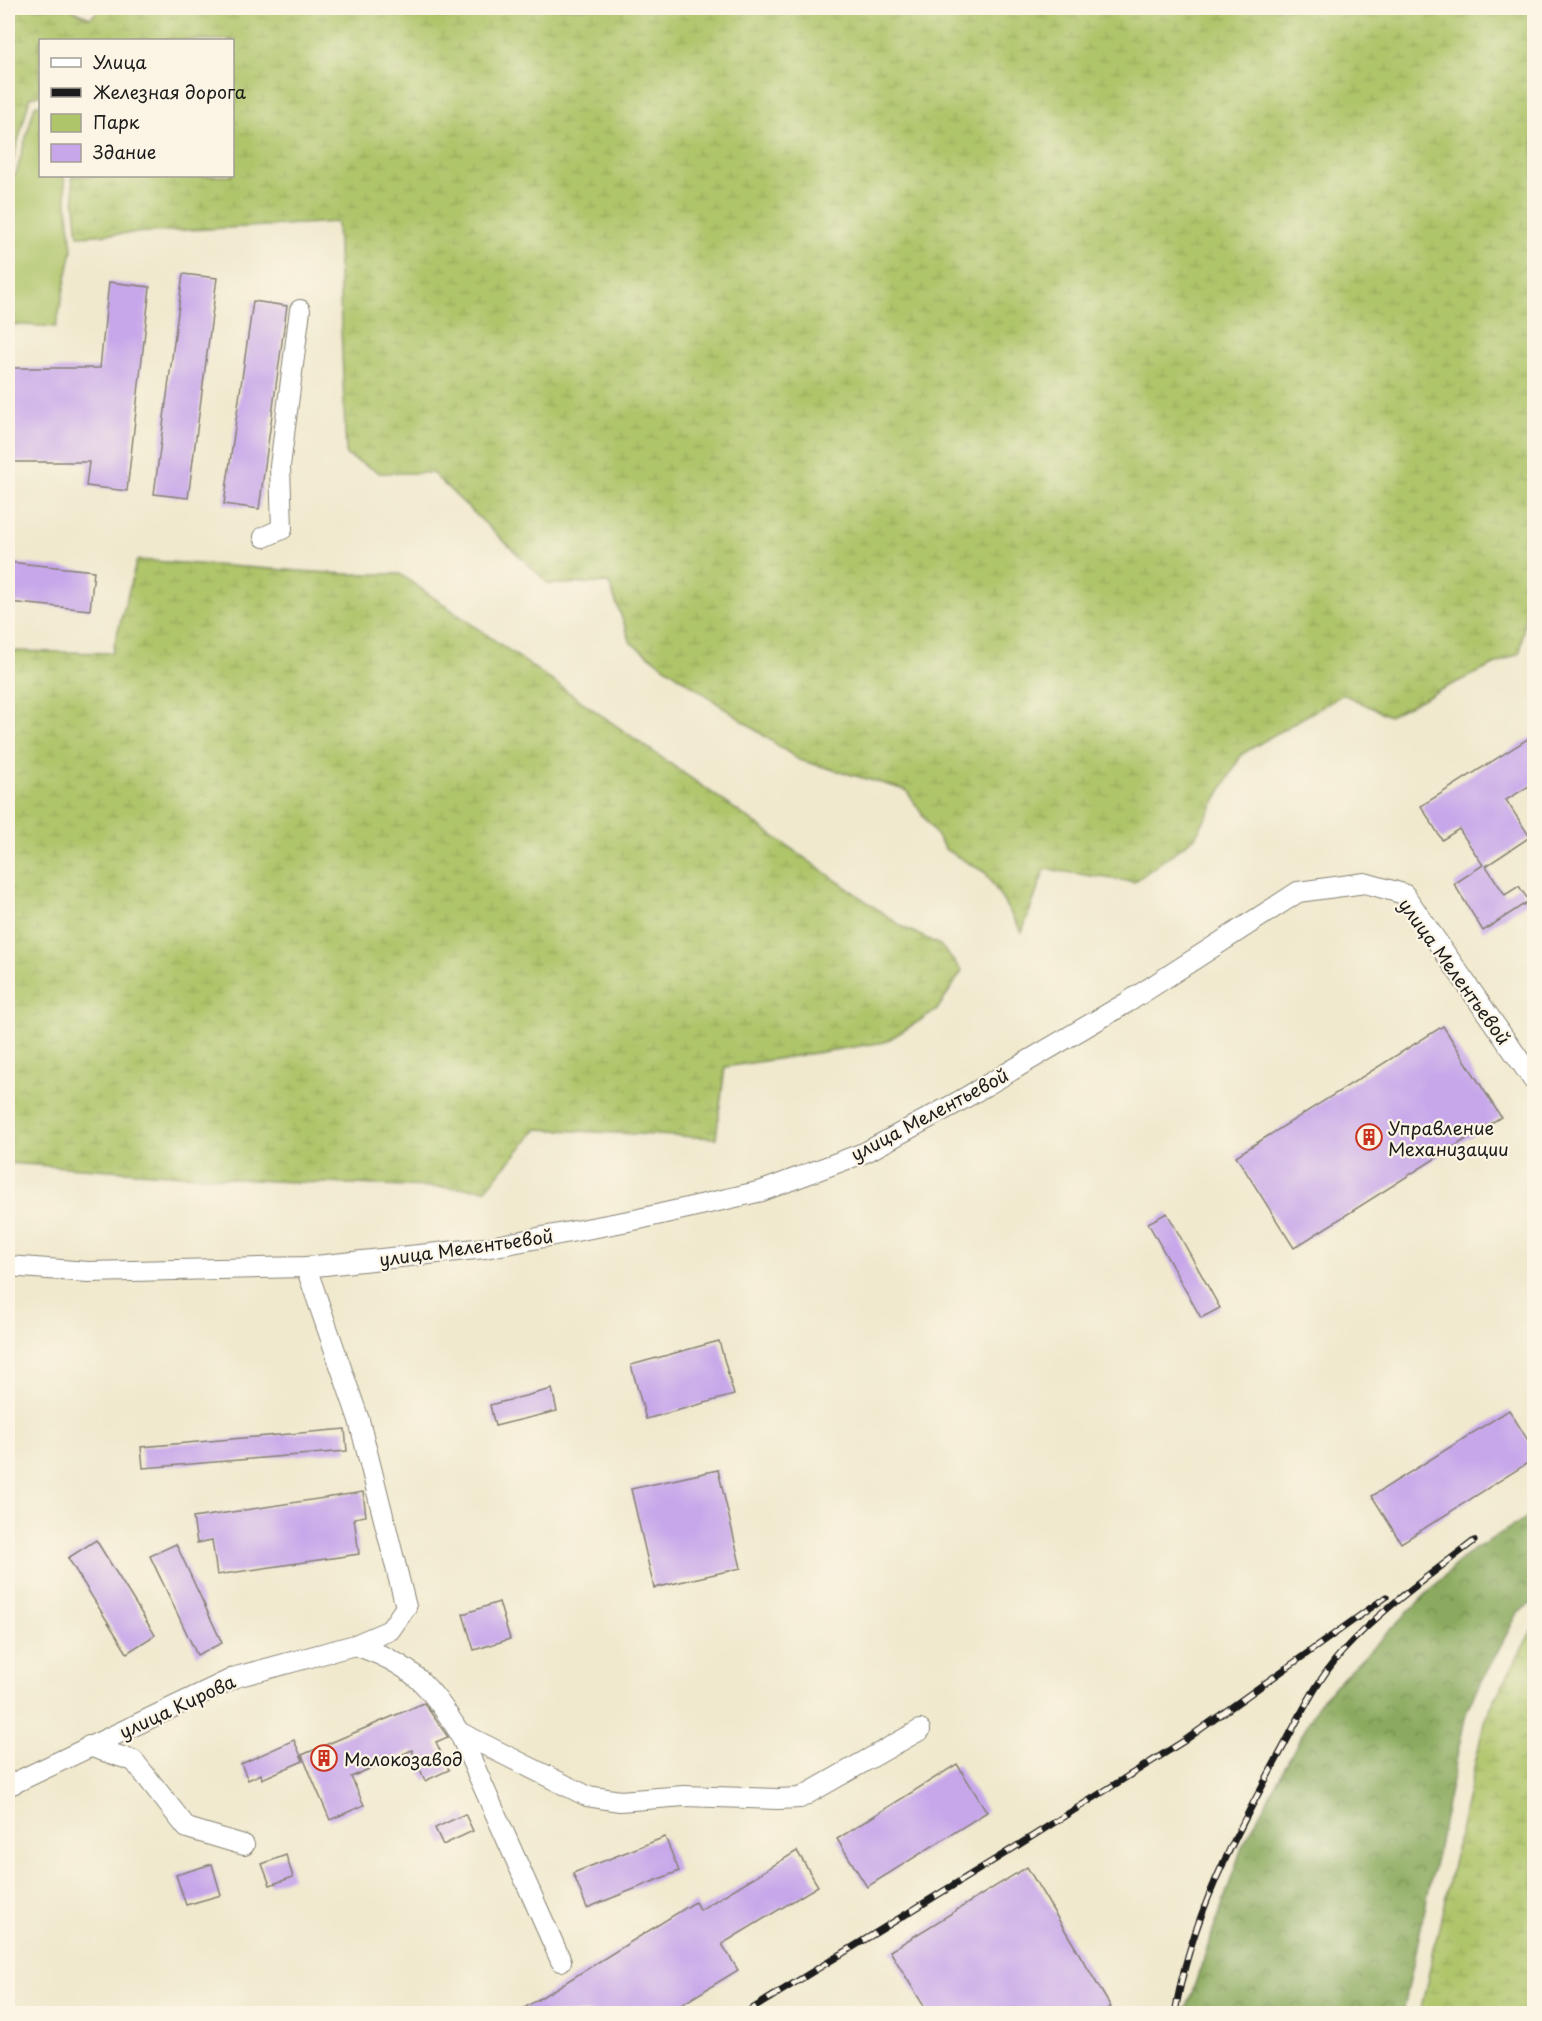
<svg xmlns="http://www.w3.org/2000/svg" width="1542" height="2021" viewBox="0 0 1542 2021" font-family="'Playpen Sans',sans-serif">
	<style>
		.green { fill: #afc56a; stroke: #667043; stroke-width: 1.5 }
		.forest { fill: url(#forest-crowns); stroke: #54633d; stroke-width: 1.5 }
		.wetland { fill: url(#wetland-marsh); stroke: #667043; stroke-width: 1.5 }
		.building { fill: #c7a7ea }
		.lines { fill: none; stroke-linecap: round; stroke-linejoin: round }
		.minor-casing { stroke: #868275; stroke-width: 22 }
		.minor { stroke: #fff; stroke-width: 20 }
		.rail-casing { stroke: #1c1c1c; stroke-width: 7 }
		.rail { stroke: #fcf5e5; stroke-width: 4.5; stroke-dasharray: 14; stroke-linecap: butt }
		.labels { text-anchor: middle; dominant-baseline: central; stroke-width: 4.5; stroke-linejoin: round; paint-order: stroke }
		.street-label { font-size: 18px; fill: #1c1c1c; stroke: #fcf5e5 }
		.poi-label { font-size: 18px; fill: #1c1c1c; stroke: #fcf5e5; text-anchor: start }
	</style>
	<defs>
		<pattern id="forest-crowns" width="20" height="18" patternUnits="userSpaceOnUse" patternTransform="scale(1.5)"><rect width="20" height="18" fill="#8baa5e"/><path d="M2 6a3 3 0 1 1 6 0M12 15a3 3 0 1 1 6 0" fill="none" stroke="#718a4d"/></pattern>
		<pattern id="wetland-marsh" width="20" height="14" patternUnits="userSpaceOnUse" patternTransform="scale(1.5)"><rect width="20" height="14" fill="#afc56a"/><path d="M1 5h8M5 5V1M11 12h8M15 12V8" fill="none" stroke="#96a95b"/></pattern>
	</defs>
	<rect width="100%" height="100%" fill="#fcf5e5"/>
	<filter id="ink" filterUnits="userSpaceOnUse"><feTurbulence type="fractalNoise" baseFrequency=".0167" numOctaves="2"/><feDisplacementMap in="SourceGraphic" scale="12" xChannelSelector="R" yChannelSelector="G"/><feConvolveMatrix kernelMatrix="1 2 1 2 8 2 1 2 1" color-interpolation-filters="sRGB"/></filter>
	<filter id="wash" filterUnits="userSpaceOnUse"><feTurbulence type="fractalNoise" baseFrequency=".008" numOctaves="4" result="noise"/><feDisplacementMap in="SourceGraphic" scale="24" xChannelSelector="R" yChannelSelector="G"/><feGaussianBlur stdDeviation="1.35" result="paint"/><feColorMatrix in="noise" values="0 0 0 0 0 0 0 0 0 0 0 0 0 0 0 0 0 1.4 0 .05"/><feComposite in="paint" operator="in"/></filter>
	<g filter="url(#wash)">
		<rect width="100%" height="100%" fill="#f0e9ce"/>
		<polygon class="green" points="35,105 40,105 40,176 64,176 72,250 56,327 8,324 8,178 16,174"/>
		<polygon class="forest" points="1534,1513 1534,1602 1519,1611 1467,1709 1403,2013 1185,2013 1242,1847 1320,1701 1465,1555"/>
		<g class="wetland">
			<polygon points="8,8 68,8 90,18 101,8 1534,8 1534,348 1532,357 1534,381 1534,554 1520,653 1440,690 1389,716 1343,694 1242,754 1195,837 1134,882 1045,869 1022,932 986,873 946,850 906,790 799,760 631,643 609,583 549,584 432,473 380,473 346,455 337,222 78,236 72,176 232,176 232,40 40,40 40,95 30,97 11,168 8,169"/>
			<polygon points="137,560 346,574 400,574 903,927 940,945 962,971 937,1010 885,1042 725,1067 716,1138 537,1129 486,1189 271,1181 8,1163 8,651 112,653"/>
			<polygon points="1534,1626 1534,2013 1420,2013 1485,1718"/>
		</g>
		<g id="blocks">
			<g class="building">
				<polygon points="183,274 217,278 188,498 154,494"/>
				<polygon points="109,282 150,287 127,491 86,486 89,462 8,462 8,368 100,368"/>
				<polygon points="253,301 287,306 259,509 224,504"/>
				<polygon points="8,562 94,571 90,610 8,602"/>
				<polygon points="1534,735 1534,783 1506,800 1530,837 1486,866 1505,895 1519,886 1529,901 1483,931 1454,884 1483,865 1459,829 1442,840 1421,806"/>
				<polygon points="1443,1026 1501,1117 1294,1248 1236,1156"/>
				<polygon points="1167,1213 1220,1308 1201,1318 1148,1223"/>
				<polygon points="719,1341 734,1395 646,1419 631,1365"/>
				<polygon points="552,1389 557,1411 495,1426 490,1405"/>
				<polygon points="1509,1410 1534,1450 1534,1459 1401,1543 1372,1496"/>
				<polygon points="345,1429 347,1451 143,1468 141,1447"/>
				<polygon points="718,1470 741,1568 654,1588 631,1489"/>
				<polygon points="363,1492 366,1516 354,1518 359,1554 217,1575 212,1540 197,1543 193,1518"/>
				<polygon points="96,1540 155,1635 127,1653 68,1558"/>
				<polygon points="176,1544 222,1643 197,1655 150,1556"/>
				<polygon points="499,1602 510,1639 474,1650 463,1614"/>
				<polygon points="424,1703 448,1737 436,1742 449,1770 425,1781 412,1750 351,1777 364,1805 330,1820 302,1755"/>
				<polygon points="294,1740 303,1761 262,1779 261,1774 248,1780 241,1764"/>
				<polygon points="957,1764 987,1812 867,1887 837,1839"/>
				<polygon points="465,1814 473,1831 443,1845 435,1828"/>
				<polygon points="665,1837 679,1871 587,1908 573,1873"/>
				<polygon points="797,1851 818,1886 722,1944 738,1970 668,2013 516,2013 695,1902 700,1910"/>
				<polygon points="286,1855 293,1877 270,1885 262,1864"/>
				<polygon points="212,1864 221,1895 186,1905 176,1875"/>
				<polygon points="1027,1867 1111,2007 1101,2013 928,2013 890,1951"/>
			</g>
		</g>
	</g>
	<g filter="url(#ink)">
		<use href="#blocks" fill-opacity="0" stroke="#868275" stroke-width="1.5"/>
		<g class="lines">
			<g class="minor-casing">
				<g id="minor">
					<polyline points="264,537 282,529 280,466 300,310"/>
					<polyline points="8,1266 88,1272 306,1267 485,1248 639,1219 762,1191 866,1152 958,1102 1128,1002 1298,892 1365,883 1404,894 1534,1081"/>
					<path d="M355,1645C411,1664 428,1683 459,1732L561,1961"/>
					<polyline points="459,1732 587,1796 620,1801 684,1796 778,1799 800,1798 920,1730"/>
					<polyline points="89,1746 134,1761 187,1828 244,1845"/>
					<polyline points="8,1786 236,1677 355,1645 390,1630 406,1607 359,1420 306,1267"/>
				</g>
			</g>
			<use href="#minor" class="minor"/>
			<g class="rail-casing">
				<g id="rail">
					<polyline points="744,2014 1004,1854 1184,1741 1386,1597"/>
					<path d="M1175,2014C1190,1918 1235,1836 1280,1753C1299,1718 1316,1681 1342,1652C1381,1609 1429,1576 1474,1541"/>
				</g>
			</g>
			<use href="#rail" class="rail"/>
		</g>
	</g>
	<defs>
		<g id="building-ring" transform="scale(1.35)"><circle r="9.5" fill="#fcf5e5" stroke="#c8321e" stroke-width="1.5"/><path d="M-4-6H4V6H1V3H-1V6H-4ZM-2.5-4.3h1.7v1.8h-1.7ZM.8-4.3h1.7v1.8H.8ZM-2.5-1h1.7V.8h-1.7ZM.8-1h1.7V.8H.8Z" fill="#c8321e"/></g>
	</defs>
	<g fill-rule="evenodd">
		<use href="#building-ring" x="1369" y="1137"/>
		<use href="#building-ring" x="324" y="1758"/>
	</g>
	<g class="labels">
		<g class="street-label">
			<text transform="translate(1455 971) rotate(54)">улица Мелентьевой</text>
			<text transform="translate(929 1114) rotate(-28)">улица Мелентьевой</text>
			<text transform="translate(466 1247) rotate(-8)">улица Мелентьевой</text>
			<text transform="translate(177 1706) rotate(-25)">улица Кирова</text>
		</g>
		<g class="poi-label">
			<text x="1388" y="1127">Управление<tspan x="1388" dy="21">Механизации</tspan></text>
			<text x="344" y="1758">Молокозавод</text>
		</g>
	</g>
	<rect width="1542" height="2021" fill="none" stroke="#fcf5e5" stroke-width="30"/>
	<rect x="39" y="39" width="195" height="138" fill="#fcf5e5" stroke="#a29e95" stroke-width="1.5"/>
	<rect x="51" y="58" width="30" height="9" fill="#ffffff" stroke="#a29e95" stroke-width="1.5"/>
	<text x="93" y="69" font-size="18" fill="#1c1c1c">Улица</text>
	<rect x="51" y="88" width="30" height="9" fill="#1c1c1c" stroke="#a29e95" stroke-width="1.5"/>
	<text x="93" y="99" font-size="18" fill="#1c1c1c">Железная дорога</text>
	<rect x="51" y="114" width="30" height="18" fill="#afc56a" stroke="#a29e95" stroke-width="1.5"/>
	<text x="93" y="129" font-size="18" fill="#1c1c1c">Парк</text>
	<rect x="51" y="144" width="30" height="18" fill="#c7a7ea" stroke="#a29e95" stroke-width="1.5"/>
	<text x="93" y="159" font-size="18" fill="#1c1c1c">Здание</text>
</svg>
